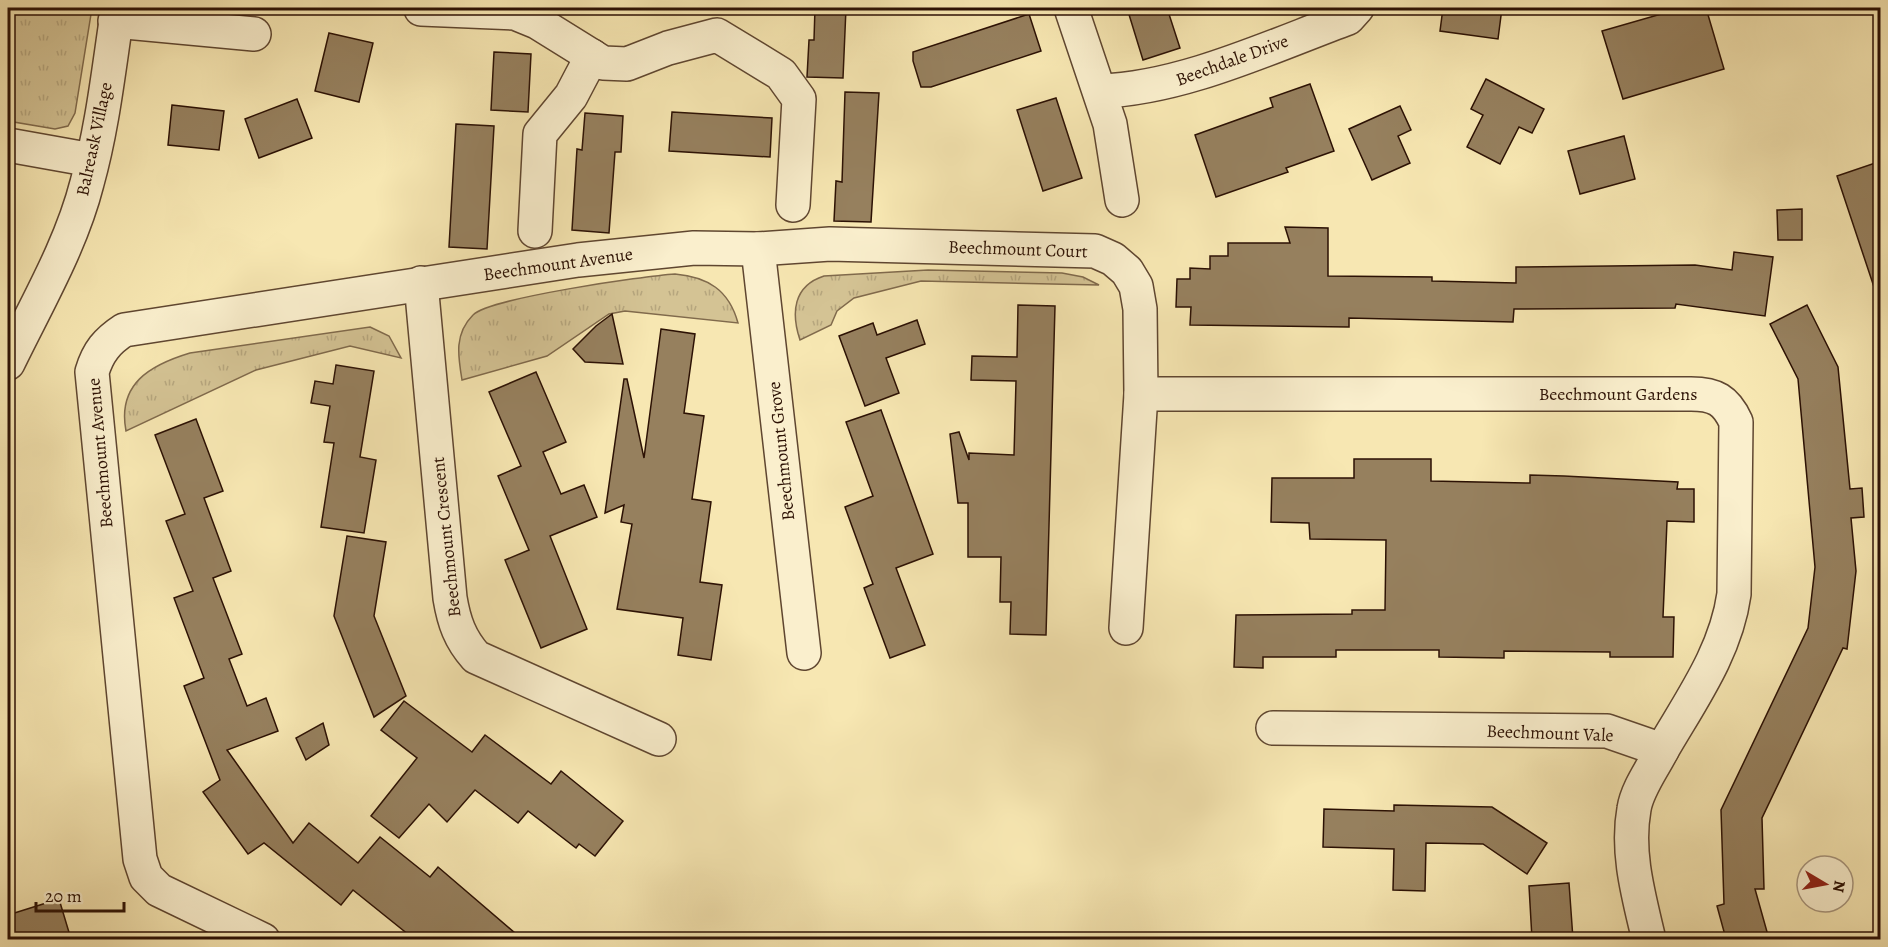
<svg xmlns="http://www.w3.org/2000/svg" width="1888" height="947" viewBox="0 0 1888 947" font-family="Alegreya,serif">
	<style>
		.grass { fill: url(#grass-tufts); stroke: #806a4c; stroke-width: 1.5 }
		.building { fill: #96805e; stroke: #2c1104; stroke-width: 1.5 }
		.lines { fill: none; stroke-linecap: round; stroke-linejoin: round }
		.minor-casing { stroke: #5f4630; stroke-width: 36 }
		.minor { stroke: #faefcd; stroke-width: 33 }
		.labels { text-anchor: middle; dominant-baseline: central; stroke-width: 4.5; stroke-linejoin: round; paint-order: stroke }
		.street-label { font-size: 18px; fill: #2c1104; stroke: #faefcd }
	</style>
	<defs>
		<pattern id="grass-tufts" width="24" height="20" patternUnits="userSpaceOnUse" patternTransform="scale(1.5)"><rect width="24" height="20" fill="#d4c394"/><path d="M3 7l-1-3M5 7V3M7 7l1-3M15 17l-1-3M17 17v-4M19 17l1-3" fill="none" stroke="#b6a67e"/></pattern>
	</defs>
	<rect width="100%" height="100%" fill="#f7e7b2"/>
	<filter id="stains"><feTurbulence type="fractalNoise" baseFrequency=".00333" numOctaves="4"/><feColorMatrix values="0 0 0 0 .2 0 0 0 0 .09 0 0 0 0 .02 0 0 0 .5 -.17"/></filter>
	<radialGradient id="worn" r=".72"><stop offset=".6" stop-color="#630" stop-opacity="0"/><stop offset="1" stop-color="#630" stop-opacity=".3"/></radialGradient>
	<g class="grass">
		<polygon points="8,8 92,8 75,113 68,126 55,129 8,121"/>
		<path d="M928,270L1062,273L1083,277L1099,285L921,281L854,298L837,311L831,325L800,340C791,313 793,286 824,276Z"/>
		<path d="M675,274C708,277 729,290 738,323L625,311L609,314L547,356L462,380C458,356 454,334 473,315C489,298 645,276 675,274Z"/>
		<path d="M370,327L389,336L401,358L350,346L256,370L126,431C117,384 150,365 190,353Z"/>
	</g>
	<g class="building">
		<polygon points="815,8 846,8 843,78 807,77 809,40 814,40"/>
		<polygon points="1127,8 1167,8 1180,48 1143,60"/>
		<polygon points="1443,8 1502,8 1498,39 1440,31"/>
		<polygon points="1682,8 1706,8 1724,69 1623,99 1602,31"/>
		<polygon points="1029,14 1041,51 931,87 921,87 913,61 913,52"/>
		<polygon points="329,33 373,43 359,102 315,91"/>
		<polygon points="494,52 531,54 528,112 491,110"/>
		<polygon points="1486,79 1544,109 1532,133 1519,127 1500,164 1467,147 1483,115 1471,109"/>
		<polygon points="1310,84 1334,151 1286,168 1288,172 1216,197 1195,135 1273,107 1270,98"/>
		<polygon points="845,92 879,93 871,222 834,221 836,181 842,182"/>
		<polygon points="1056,98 1082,178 1043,191 1017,110"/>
		<polygon points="297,99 312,138 259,158 245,119"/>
		<polygon points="172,105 224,111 219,150 168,145"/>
		<polygon points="1400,106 1411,130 1398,136 1410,163 1372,180 1349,129"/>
		<polygon points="672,112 772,118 770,157 669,151"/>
		<polygon points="585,113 623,116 621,152 615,152 609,233 572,230 577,149 582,150"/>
		<polygon points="456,124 494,126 487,249 449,247"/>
		<polygon points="1624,136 1635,179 1580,194 1568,151"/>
		<polygon points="1881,161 1881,293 1876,293 1837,176"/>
		<polygon points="1802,209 1802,240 1778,240 1777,210"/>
		<polygon points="1285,227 1328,228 1328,276 1432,277 1432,281 1516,283 1516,267 1695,265 1732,270 1734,252 1773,257 1765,316 1676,304 1675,308 1514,309 1513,322 1349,318 1349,327 1190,325 1191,307 1176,307 1177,279 1190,279 1190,268 1210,269 1210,256 1228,256 1228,243 1290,243"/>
		<polygon points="1018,305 1055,306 1046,635 1010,634 1011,602 1000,602 1001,557 968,557 968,503 958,503 950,434 959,432 969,460 969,453 1014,455 1016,381 971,380 972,356 1017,357"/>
		<polygon points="1807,305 1838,367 1850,489 1862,488 1864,517 1851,518 1856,571 1847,649 1843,648 1762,818 1764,889 1755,889 1769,939 1726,939 1717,906 1724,904 1721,810 1808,628 1815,567 1798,379 1770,324"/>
		<polygon points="612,314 623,364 585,362 573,349 596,326"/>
		<polygon points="917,320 925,344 886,358 899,393 865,406 839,336 873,323 877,335"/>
		<polygon points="661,329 695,334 684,413 704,416 692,499 711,502 700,582 722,585 711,660 678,655 683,618 617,609 632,524 621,522 624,505 605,513 624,379 627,379 644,458"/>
		<polygon points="336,365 374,371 360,457 376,460 364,533 321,527 334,443 324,442 330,406 311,403 315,381 333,384"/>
		<polygon points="536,372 566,442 543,452 561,494 584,485 597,517 550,536 587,629 541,648 505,560 529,550 498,476 521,466 489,392"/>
		<polygon points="881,410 933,554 896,568 925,645 890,658 864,588 873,584 845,507 873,496 846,422"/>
		<polygon points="196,419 223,491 204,498 231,571 213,578 242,654 229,659 247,706 266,698 278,731 227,750 293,843 309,823 358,863 380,837 430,877 438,867 522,939 414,939 353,890 341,905 264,843 248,854 203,792 220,780 184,686 204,678 174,598 193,591 166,521 185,514 155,435"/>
		<polygon points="1354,459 1431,459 1431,481 1530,483 1530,475 1564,476 1678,482 1677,489 1694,489 1694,522 1667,521 1663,617 1674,617 1673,657 1610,657 1610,652 1504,651 1504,658 1439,657 1439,650 1336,650 1336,657 1263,657 1263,668 1234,667 1236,615 1352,614 1352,610 1385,610 1386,540 1310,539 1309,523 1271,522 1272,478 1354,478"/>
		<polygon points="347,536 386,542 374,616 406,696 374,717 334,616"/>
		<polygon points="404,701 472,752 485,735 551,784 561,771 623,821 595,856 579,844 576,848 528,811 518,823 475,790 447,822 429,804 399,838 371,816 417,758 381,730"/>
		<polygon points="323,723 329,745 306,760 296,738"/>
		<polygon points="1394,805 1492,807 1547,843 1527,874 1483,844 1426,843 1425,891 1393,890 1394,849 1323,847 1324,809 1394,811"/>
		<polygon points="1569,883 1573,939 1532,939 1529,886"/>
		<polygon points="59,899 71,939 15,939 8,915"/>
	</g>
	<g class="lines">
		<g class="minor-casing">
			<g id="minor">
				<polyline points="1071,8 1110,124 1122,200"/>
				<polyline points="421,9 515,13 537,22 603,63 627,64 668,48 717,35 781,74 799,99 793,205"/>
				<polyline points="115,21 254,34"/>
				<path d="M1100,91C1181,89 1272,46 1348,18L1357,8"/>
				<polyline points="8,145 92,160"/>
				<polyline points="535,231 540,134 571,96 592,56"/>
				<polyline points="758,249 804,653"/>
				<path d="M421,283L450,598C454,622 460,639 476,657L659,739"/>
				<path d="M8,363C36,305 71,246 87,183C103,126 109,66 118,8"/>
				<path d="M1141,394H1691C1715,394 1726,400 1736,422L1734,594C1726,652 1691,700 1662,750"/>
				<path d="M1273,728L1607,731L1662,750C1653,768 1637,789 1634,809C1626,853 1639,897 1649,940"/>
				<path d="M263,940L159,890L146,877L140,859L92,372C98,352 107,341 124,330L578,260L694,248L758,249L830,244L1095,251L1113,259L1127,271L1136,286L1140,309L1141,394L1126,628"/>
			</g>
		</g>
		<use href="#minor" class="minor"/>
	</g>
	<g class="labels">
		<g class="street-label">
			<text transform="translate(1232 60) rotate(-20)">Beechdale Drive</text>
			<text transform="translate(94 139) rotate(-78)">Balreask Village</text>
			<text transform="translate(1018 249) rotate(2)">Beechmount Court</text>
			<text transform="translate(558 264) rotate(-8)">Beechmount Avenue</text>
			<text x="1618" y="394">Beechmount Gardens</text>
			<text transform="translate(781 451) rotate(-96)">Beechmount Grove</text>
			<text transform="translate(100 453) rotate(-95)">Beechmount Avenue</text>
			<text transform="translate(446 537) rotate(-96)">Beechmount Crescent</text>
			<text transform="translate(1550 733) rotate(2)">Beechmount Vale</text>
		</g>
	</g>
	<rect width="1888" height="947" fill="none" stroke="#f7e7b2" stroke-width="30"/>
	<rect x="9" y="9" width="1870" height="929" fill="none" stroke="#2c1104" stroke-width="3"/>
	<rect x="15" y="15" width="1858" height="917" fill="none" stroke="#2c1104" stroke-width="1.5"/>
	<g transform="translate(1825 884) rotate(100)"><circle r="28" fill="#faefcd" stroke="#a8967d" stroke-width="1.5"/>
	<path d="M0-4.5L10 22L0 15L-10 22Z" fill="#8f2418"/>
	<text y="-9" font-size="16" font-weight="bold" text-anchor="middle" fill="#2c1104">N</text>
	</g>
	<path d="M36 902v9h88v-9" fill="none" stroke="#2c1104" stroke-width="3"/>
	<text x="45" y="902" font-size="18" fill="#2c1104" stroke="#faefcd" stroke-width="4.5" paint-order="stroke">20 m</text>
	<rect width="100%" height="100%" filter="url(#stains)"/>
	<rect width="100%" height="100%" fill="url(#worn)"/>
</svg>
